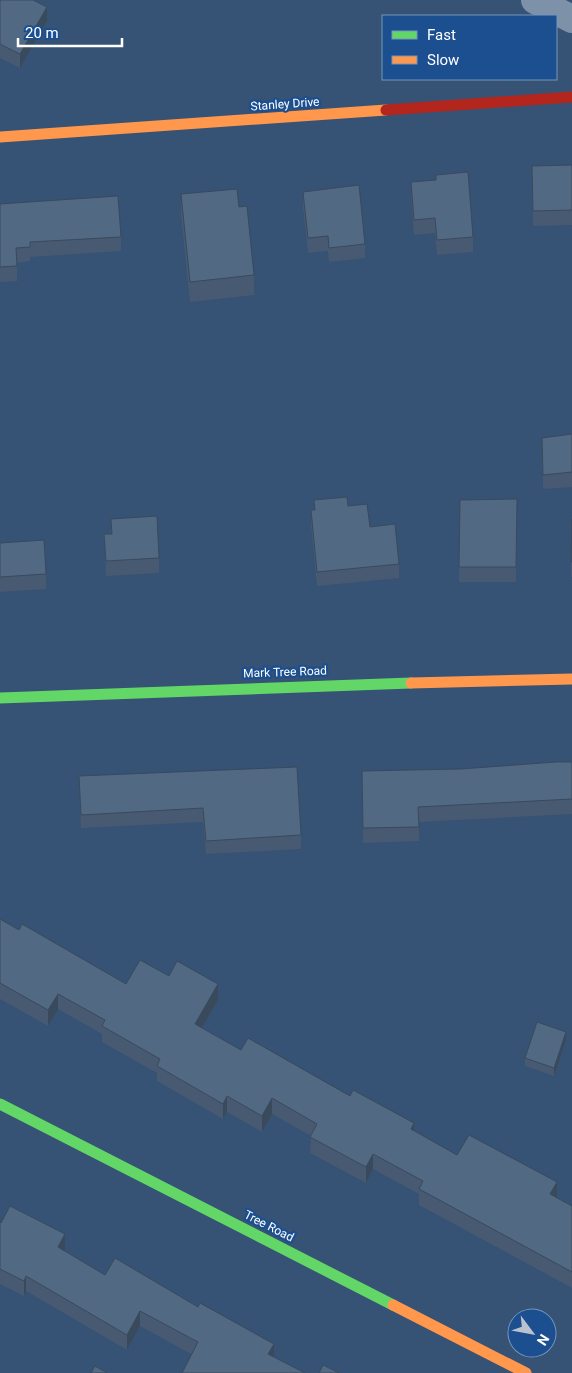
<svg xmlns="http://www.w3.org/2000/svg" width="572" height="1373" viewBox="0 0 572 1373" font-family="Roboto,sans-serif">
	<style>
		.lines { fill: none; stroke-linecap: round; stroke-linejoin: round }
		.street { stroke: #7d92a8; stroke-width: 28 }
		.fast { stroke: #63d668; stroke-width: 11 }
		.slow { stroke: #ff974d; stroke-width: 11 }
		.jam { stroke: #b3261e; stroke-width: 11 }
		.wall { fill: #475a72 }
		.shaded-wall { fill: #394a5c }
		.building { fill: #526984; stroke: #394a5c }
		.labels { text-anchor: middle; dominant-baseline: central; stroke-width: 4.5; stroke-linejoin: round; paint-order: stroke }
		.street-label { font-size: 12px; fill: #fff; stroke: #1b4f8f }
	</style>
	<rect width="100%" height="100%" fill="#365274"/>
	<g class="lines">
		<polyline class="street" points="535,0 572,19"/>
		<g class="fast">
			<polyline points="0,698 411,683"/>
			<polyline points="0,1104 393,1305"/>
		</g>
		<g class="slow">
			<polyline points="0,137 386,110"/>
			<polyline points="411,683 572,679"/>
			<polyline points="393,1305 526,1373"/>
		</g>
		<polyline class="jam" points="386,110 572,97"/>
	</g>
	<g class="wall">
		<polygon points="0,0 47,21 20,68 0,58"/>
		<polygon points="572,165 572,225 533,226 532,181"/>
		<polygon points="411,182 473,237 473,252 437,255 435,233 414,235 411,197"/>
		<polygon points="303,192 365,244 365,258 329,262 328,251 308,253 303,207"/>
		<polygon points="181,194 239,207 254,275 254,295 190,302 181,214"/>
		<polygon points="0,204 121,237 121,251 30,257 30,261 17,263 17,281 0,282"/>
		<polygon points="572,434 572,487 543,489 542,438"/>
		<polygon points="517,499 516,582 459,582 460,500"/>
		<polygon points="314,500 348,506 370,527 399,564 399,578 317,586 311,525 311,510 314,510"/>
		<polygon points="111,519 159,558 159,573 106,576 104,534 111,534"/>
		<polygon points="572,519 572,577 571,577 571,562"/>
		<polygon points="0,543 46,574 46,589 0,592"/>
		<polygon points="572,762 572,814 419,822 419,841 363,843 362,786 461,769"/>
		<polygon points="297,767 301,835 301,849 206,854 203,822 81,828 79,776"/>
		<polygon points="0,919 19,930 126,984 169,976 218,1000 202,1028 241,1050 414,1131 457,1155 557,1198 572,1206 572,1288 419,1205 419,1194 373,1169 366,1183 310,1153 311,1136 272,1114 262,1132 227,1112 223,1119 157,1081 157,1073 102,1042 102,1034 58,1009 48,1026 0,999"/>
		<polygon points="566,1040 554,1076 525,1066 525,1058"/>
		<polygon points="0,1222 65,1249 64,1250 105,1275 198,1307 274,1344 191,1354 140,1326 127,1350 26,1291 24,1296 0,1284"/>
	</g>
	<g class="shaded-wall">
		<polygon points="47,7 47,21 20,68 20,54"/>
		<polygon points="218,984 218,1000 195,1040 195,1024"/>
		<polygon points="58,994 58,1009 48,1026 48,1010"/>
		<polygon points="566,1032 566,1040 554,1076 554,1068"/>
		<polygon points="227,1096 227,1112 223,1119 223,1104"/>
		<polygon points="272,1098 272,1114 262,1132 262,1116"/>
		<polygon points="414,1123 414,1139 411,1129"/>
		<polygon points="373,1154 373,1169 366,1183 366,1167"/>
		<polygon points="557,1182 557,1198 550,1194"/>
		<polygon points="65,1234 65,1249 58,1262 58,1247"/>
		<polygon points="26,1276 26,1291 24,1296 24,1281"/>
		<polygon points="140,1311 140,1326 127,1350 127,1335"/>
		<polygon points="274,1344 274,1359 268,1354"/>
	</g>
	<g class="building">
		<polygon points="0,0 33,0 47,7 20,54 0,44"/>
		<polygon points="572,165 572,210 533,211 532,166"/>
		<polygon points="468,172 473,237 437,240 435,218 414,220 411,182 436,180 436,175"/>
		<polygon points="359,185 365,244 329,248 328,236 308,238 303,192"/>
		<polygon points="237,189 239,207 247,206 254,275 190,282 181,194"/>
		<polygon points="118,196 121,237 30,242 30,247 16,248 17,266 0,267 0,204"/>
		<polygon points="572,434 572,472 543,475 542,438"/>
		<polygon points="347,497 348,506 367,504 370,527 395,524 399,564 317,572 311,510 315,510 314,500"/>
		<polygon points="517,499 516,567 459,567 460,500"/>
		<polygon points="157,516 159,558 106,561 104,534 112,534 111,519"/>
		<polygon points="572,519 572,562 571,562"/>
		<polygon points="44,540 46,574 0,577 0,543"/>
		<polygon points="556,762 572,762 572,799 418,807 419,827 363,828 362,771 461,769"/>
		<polygon points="297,767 301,835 206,841 203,808 81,815 79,776"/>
		<polygon points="0,919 19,930 22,924 126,984 140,960 169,976 177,961 218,984 195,1024 241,1050 248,1038 350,1096 353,1090 414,1123 411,1129 457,1155 469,1135 557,1182 550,1194 572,1206 572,1272 419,1189 423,1181 373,1154 366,1167 310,1137 317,1124 272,1098 262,1116 227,1096 223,1104 157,1066 160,1059 102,1026 105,1020 58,994 48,1010 0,983"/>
		<polygon points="537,1022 566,1032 554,1068 525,1058"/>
		<polygon points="10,1206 65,1234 58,1247 105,1275 115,1258 198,1307 200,1303 274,1344 268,1354 305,1373 182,1373 198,1342 140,1311 127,1335 26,1276 24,1281 0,1269 0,1222 1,1223"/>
		<polygon points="323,1365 339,1373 319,1373"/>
		<polygon points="95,1366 107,1373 91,1373"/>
	</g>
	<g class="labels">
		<g class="street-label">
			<text transform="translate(285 104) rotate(-4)">Stanley Drive</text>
			<text transform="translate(285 672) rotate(-2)">Mark Tree Road</text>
			<text transform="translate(269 1226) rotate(27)">Tree Road</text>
		</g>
	</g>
	<rect x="382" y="15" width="175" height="65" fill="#1b4f8f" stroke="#7695bc"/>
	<rect x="392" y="31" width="25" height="8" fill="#63d668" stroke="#7695bc"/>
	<text x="427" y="40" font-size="15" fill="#ffffff">Fast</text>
	<rect x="392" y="56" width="25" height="8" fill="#ff974d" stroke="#7695bc"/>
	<text x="427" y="65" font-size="15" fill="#ffffff">Slow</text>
	<g transform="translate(532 1333) rotate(122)"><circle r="24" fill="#1b4f8f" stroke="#7695bc"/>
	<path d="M0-4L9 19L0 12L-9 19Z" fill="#b9c2ce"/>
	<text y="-8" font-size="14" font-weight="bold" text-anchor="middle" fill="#ffffff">N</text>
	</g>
	<path d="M18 38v8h104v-8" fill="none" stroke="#ffffff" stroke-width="2.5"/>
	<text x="25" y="38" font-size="15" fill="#ffffff" stroke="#1b4f8f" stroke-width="4" paint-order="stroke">20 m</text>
</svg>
